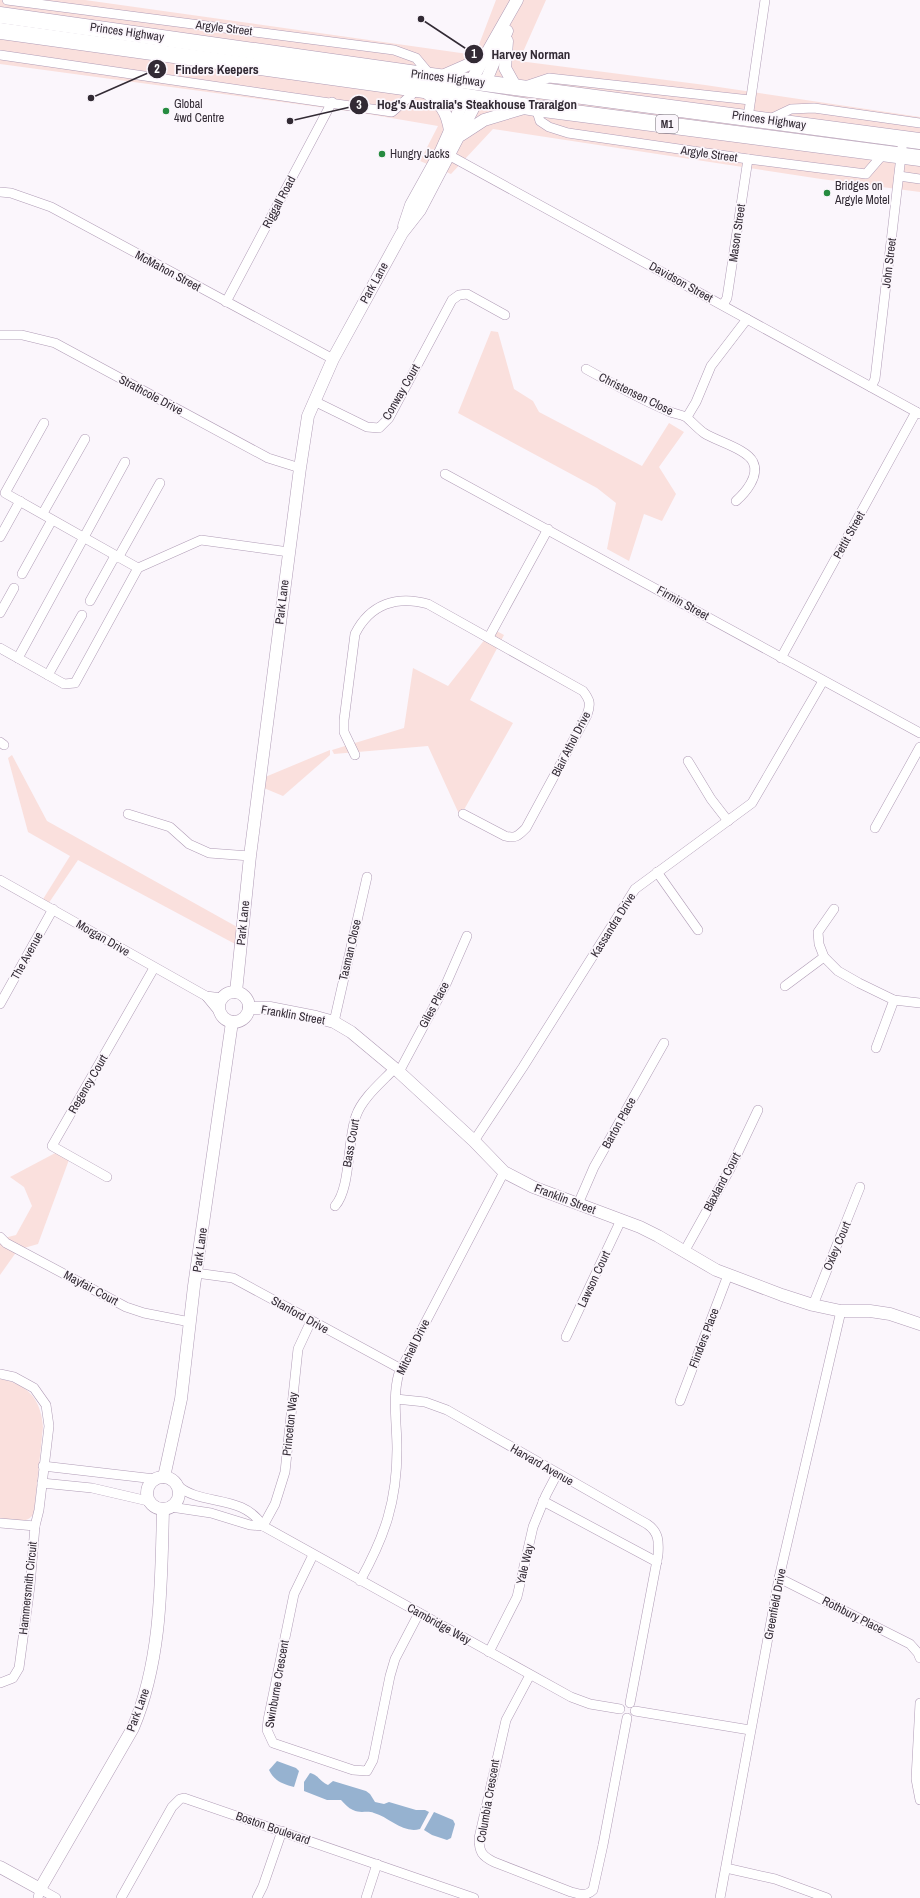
<svg xmlns="http://www.w3.org/2000/svg" width="920" height="1898" viewBox="0 0 920 1898" font-family="'Archivo Narrow',sans-serif">
	<style>
		.green { fill: #fae0dd }
		.water { fill: #96b2d0 }
		.lines { fill: none; stroke-linecap: round; stroke-linejoin: round }
		.street-casing { stroke: #b09cb6; stroke-width: 10 }
		.secondary-casing { stroke: #b09cb6; stroke-width: 13 }
		.highway-casing { stroke: #b09cb6; stroke-width: 17 }
		.street { stroke: #fff; stroke-width: 9 }
		.secondary { stroke: #fff; stroke-width: 12 }
		.highway { stroke: #fff; stroke-width: 16 }
		.poi-dot { fill: #268b40; stroke: #fbf6fc; stroke-width: 1.5 }
		.labels { text-anchor: middle; dominant-baseline: central; stroke-width: 3.5; stroke-linejoin: round; paint-order: stroke }
		.shield { fill: #fbf6fc; stroke: #6e6770; stroke-width: 1 }
		.shield-label { font-size: 11px; font-weight: bold; fill: #322a34 }
		.street-label { font-size: 12px; fill: #322a34; stroke: #fbf6fc }
		.poi-label { font-size: 12px; fill: #322a34; stroke: #fbf6fc; text-anchor: start }
		.leader { fill: none; stroke: #322a34; stroke-width: 1.5 }
		.callout-dot { fill: #322a34; stroke: #fbf6fc; stroke-width: 1.5 }
		.mark-label { font-size: 12px; text-anchor: middle; font-weight: bold; fill: #fff }
		.callout-label { font-size: 13px; text-anchor: middle; font-weight: bold; fill: #322a34; stroke: #fbf6fc; stroke-width: 3.5; stroke-linejoin: round; paint-order: stroke }
	</style>
	<rect width="100%" height="100%" fill="#fbf6fc"/>
	<g class="green">
		<polygon points="0,0 85,0 475,55 496,0 546,0 519,61 705,85 920,117 920,192 821,179 493,129 451,174 420,161 438,126 356,112 0,64"/>
		<polygon points="491,331 498,332 514,389 533,401 539,412 642,466 669,423 684,432 659,467 676,494 662,521 644,514 629,561 607,549 616,503 597,488 458,413"/>
		<polygon points="493,629 504,635 470,700 513,723 461,815 459,814 428,746 334,754 332,750 404,728 413,668 448,686"/>
		<polygon points="330,750 330,755 283,796 259,786 258,780"/>
		<polygon points="12,755 47,821 239,928 237,945 78,860 46,907 40,904 70,856 28,832 8,758"/>
		<polygon points="59,1151 70,1157 38,1244 17,1250 0,1239 16,1235 32,1206 24,1187 10,1177"/>
		<polygon points="0,1241 17,1251 0,1275"/>
		<path d="M0,1379C27,1384 41,1398 43,1427L34,1513C28,1525 12,1520 0,1520Z"/>
	</g>
	<g class="water">
		<path d="M277,1761L296,1768L299,1771L294,1787C283,1784 274,1781 269,1770Z"/>
		<path d="M310,1773C319,1775 320,1782 328,1785L333,1781L366,1791L370,1794L375,1802L384,1804L389,1802L416,1810H425L429,1812L420,1829C403,1834 389,1817 374,1813C367,1810 361,1814 353,1810C348,1808 345,1804 341,1800H327L304,1791V1782Z"/>
		<polygon points="434,1812 453,1820 455,1824 451,1838 447,1840 432,1835 424,1830"/>
	</g>
	<g class="lines">
		<g class="street-casing">
			<g id="street">
				<polyline points="7,0 394,50 416,58 431,76"/>
				<polyline points="0,55 392,112 418,89"/>
				<polyline points="525,86 549,78 750,100"/>
				<polyline points="536,108 540,121 549,127 568,133 748,159 866,174 885,152"/>
				<polyline points="748,118 765,0"/>
				<polyline points="772,118 791,109 814,108 920,123"/>
				<polyline points="445,153 920,414"/>
				<polyline points="899,176 920,179"/>
				<polyline points="0,192 11,193 51,207 333,359"/>
				<polyline points="226,302 332,102"/>
				<polyline points="723,305 727,298 748,159"/>
				<polyline points="0,335 22,335 55,343 268,458 300,468"/>
				<path d="M586,369C613,384 640,399 668,411C674,414 680,414 686,417C688,418 698,429 704,433C716,441 747,449 753,462C760,476 745,493 736,501"/>
				<polyline points="871,387 875,379 903,139"/>
				<polyline points="314,401 367,427 379,428 389,418 452,300 459,295 467,294 505,315"/>
				<polyline points="687,417 696,402 711,366 747,319"/>
				<polyline points="44,423 5,493 138,568 201,540 289,552"/>
				<polyline points="445,474 920,733"/>
				<polyline points="43,513 85,439"/>
				<polyline points="0,537 20,501"/>
				<polyline points="118,558 160,483"/>
				<polyline points="22,574 52,520"/>
				<polyline points="90,601 115,556"/>
				<polyline points="0,613 14,588"/>
				<polyline points="489,637 548,529"/>
				<polyline points="0,648 64,684 75,683 138,568"/>
				<polyline points="18,658 125,462"/>
				<polyline points="781,658 916,412"/>
				<polyline points="48,675 82,615"/>
				<polyline points="0,742 4,745"/>
				<path d="M355,755L344,732V720L355,634C370,604 397,595 428,604L583,691C590,700 591,704 587,715L526,828C519,835 516,839 505,836L463,814"/>
				<polyline points="688,761 711,799 728,821"/>
				<polyline points="128,814 170,827 189,844 209,853 250,856"/>
				<polyline points="875,828 920,747"/>
				<polyline points="657,872 698,930"/>
				<polyline points="0,880 206,996 222,998"/>
				<polyline points="834,909 818,932 819,944 824,957 838,971 859,983 894,1000 920,1003"/>
				<polyline points="785,986 824,957"/>
				<polyline points="206,996 220,1013"/>
				<polyline points="0,1004 53,909"/>
				<polyline points="334,1022 367,877"/>
				<polyline points="876,1048 894,1000"/>
				<polyline points="399,1072 446,984 467,936"/>
				<polyline points="474,1141 523,1067 635,889 752,803 823,681"/>
				<polyline points="107,1177 52,1146 154,968"/>
				<polyline points="578,1204 594,1167 664,1043"/>
				<path d="M335,1206C351,1188 347,1141 356,1116C362,1098 382,1082 395,1068"/>
				<polyline points="0,1237 6,1243 126,1307 144,1313 190,1322"/>
				<polyline points="684,1252 730,1169 758,1110"/>
				<polyline points="196,1273 233,1278 401,1369"/>
				<polyline points="813,1305 860,1187"/>
				<polyline points="566,1337 621,1220"/>
				<polyline points="0,1374 14,1377 34,1388 46,1405 49,1426 39,1510 35,1526 30,1586 19,1668 13,1678 0,1683"/>
				<path d="M396,1399L425,1402L447,1410L647,1524C659,1532 659,1542 658,1555L630,1703"/>
				<polyline points="680,1401 728,1275"/>
				<polyline points="43,1466 155,1479"/>
				<polyline points="42,1483 92,1488 148,1501"/>
				<path d="M177,1485C201,1507 242,1493 263,1526"/>
				<polyline points="543,1501 657,1562"/>
				<polyline points="171,1507 211,1513 250,1525 263,1526 571,1697 590,1704 620,1709"/>
				<polyline points="0,1523 35,1526"/>
				<polyline points="263,1526 275,1504 285,1472 298,1349 311,1321"/>
				<polyline points="313,1555 294,1594 268,1720 267,1730 273,1743 353,1770 367,1771 373,1760 390,1676 395,1659 419,1613"/>
				<polyline points="779,1578 910,1644 918,1653 920,1658"/>
				<path d="M360,1581C385,1536 397,1501 397,1449C397,1424 392,1397 399,1373L504,1172"/>
				<polyline points="489,1652 517,1597 533,1527 546,1495 557,1474"/>
				<path d="M530,1675L506,1720L479,1838C479,1852 482,1856 494,1862L571,1892C579,1894 586,1897 593,1890L603,1845L627,1718"/>
				<polyline points="920,1703 916,1779 920,1800"/>
				<polyline points="635,1711 750,1730"/>
				<polyline points="726,1868 775,1879 827,1898"/>
				<polyline points="38,1898 40,1889 56,1898"/>
				<polyline points="121,1898 172,1807 180,1799 184,1798 474,1898"/>
				<polyline points="257,1898 263,1886 282,1831"/>
				<polyline points="366,1898 377,1864"/>
				<polyline points="720,1898 779,1578 841,1311"/>
			</g>
		</g>
		<g class="secondary-casing">
			<g id="secondary">
				<polyline points="507,41 505,68 515,86"/>
				<polyline points="440,77 472,63 485,54"/>
				<polyline points="471,81 517,0"/>
				<polyline points="485,83 507,31"/>
				<path d="M425,91C440,104 447,110 450,131"/>
				<polyline points="461,135 484,120 524,108"/>
				<polyline points="404,226 411,205 441,151 465,97"/>
				<polyline points="236,992 250,856 300,468 308,416 333,359 402,233 420,210 478,99"/>
				<circle cx="234" cy="1007" r="15"/>
				<polyline points="249,1008 270,1008 316,1017 334,1022 351,1032 399,1072 474,1141 504,1172 533,1187 640,1227 658,1236 716,1270 782,1295 813,1305 841,1311 870,1311 890,1314 920,1324"/>
				<circle cx="163" cy="1493" r="16"/>
				<polyline points="164,1477 181,1399 194,1286 232,1022"/>
				<path d="M0,1867L40,1889L133,1728C162,1659 161,1583 163,1510"/>
			</g>
		</g>
		<g class="highway-casing">
			<g id="highway">
				<polyline points="0,15 431,76 920,141"/>
				<polyline points="0,31 418,89 536,108 920,158"/>
			</g>
		</g>
		<use href="#street" class="street"/>
		<use href="#secondary" class="secondary"/>
		<use href="#highway" class="highway"/>
	</g>
	<g class="poi-dot">
		<circle cx="166" cy="111" r="4"/>
		<circle cx="382" cy="154" r="4"/>
		<circle cx="827" cy="193" r="4"/>
	</g>
	<g class="labels">
		<rect class="shield" x="656" y="115" width="22" height="18" rx="3"/>
		<g class="shield-label">
			<text x="667" y="124">M1</text>
		</g>
		<g class="street-label">
			<text transform="translate(224 28) rotate(7)">Argyle Street</text>
			<text transform="translate(127 32) rotate(8)">Princes Highway</text>
			<text transform="translate(448 78) rotate(7)">Princes Highway</text>
			<text transform="translate(769 120) rotate(8)">Princes Highway</text>
			<text transform="translate(709 154) rotate(8)">Argyle Street</text>
			<text transform="translate(279 202) rotate(-62)">Riggall Road</text>
			<text transform="translate(737 233) rotate(-82)">Mason Street</text>
			<text transform="translate(889 263) rotate(-83)">John Street</text>
			<text transform="translate(168 271) rotate(28)">McMahon Street</text>
			<text transform="translate(681 282) rotate(29)">Davidson Street</text>
			<text transform="translate(374 283) rotate(-61)">Park Lane</text>
			<text transform="translate(401 392) rotate(-60)">Conway Court</text>
			<text transform="translate(636 394) rotate(26)">Christensen Close</text>
			<text transform="translate(151 395) rotate(28)">Strathcole Drive</text>
			<text transform="translate(849 535) rotate(-61)">Pettit Street</text>
			<text transform="translate(282 602) rotate(-83)">Park Lane</text>
			<text transform="translate(683 603) rotate(29)">Firmin Street</text>
			<text transform="translate(571 744) rotate(-63)">Blair Athol Drive</text>
			<text transform="translate(243 923) rotate(-84)">Park Lane</text>
			<text transform="translate(613 925) rotate(-58)">Kassandra Drive</text>
			<text transform="translate(103 938) rotate(30)">Morgan Drive</text>
			<text transform="translate(350 950) rotate(-77)">Tasman Close</text>
			<text transform="translate(27 956) rotate(-61)">The Avenue</text>
			<text transform="translate(434 1005) rotate(-62)">Giles Place</text>
			<text transform="translate(293 1015) rotate(10)">Franklin Street</text>
			<text transform="translate(88 1084) rotate(-60)">Regency Court</text>
			<text transform="translate(619 1123) rotate(-61)">Barton Place</text>
			<text transform="translate(351 1143) rotate(-80)">Bass Court</text>
			<text transform="translate(722 1182) rotate(-62)">Blaxland Court</text>
			<text transform="translate(565 1199) rotate(21)">Franklin Street</text>
			<text transform="translate(837 1246) rotate(-67)">Oxley Court</text>
			<text transform="translate(200 1250) rotate(-82)">Park Lane</text>
			<text transform="translate(594 1279) rotate(-65)">Lawson Court</text>
			<text transform="translate(91 1288) rotate(28)">Mayfair Court</text>
			<text transform="translate(300 1315) rotate(29)">Stanford Drive</text>
			<text transform="translate(704 1338) rotate(-69)">Flinders Place</text>
			<text transform="translate(413 1347) rotate(-64)">Mitchell Drive</text>
			<text transform="translate(290 1424) rotate(-84)">Princeton Way</text>
			<text transform="translate(542 1465) rotate(30)">Harvard Avenue</text>
			<text transform="translate(525 1564) rotate(-77)">Yale Way</text>
			<text transform="translate(28 1588) rotate(-84)">Hammersmith Circuit</text>
			<text transform="translate(775 1604) rotate(-79)">Greenfield Drive</text>
			<text transform="translate(853 1615) rotate(27)">Rothbury Place</text>
			<text transform="translate(439 1624) rotate(29)">Cambridge Way</text>
			<text transform="translate(277 1684) rotate(-80)">Swinburne Crescent</text>
			<text transform="translate(138 1710) rotate(-70)">Park Lane</text>
			<text transform="translate(488 1801) rotate(-80)">Columbia Crescent</text>
			<text transform="translate(273 1828) rotate(19)">Boston Boulevard</text>
		</g>
		<g class="poi-label">
			<text x="174" y="104">Global<tspan x="174" dy="14">4wd Centre</tspan></text>
			<text x="390" y="154">Hungry Jacks</text>
			<text x="835" y="186">Bridges on<tspan x="835" dy="14">Argyle Motel</tspan></text>
		</g>
	</g>
	<path class="leader" d="M421 19L474 54M91 98L157 69M290 121L359 105"/>
	<g class="callout-dot">
		<circle cx="421" cy="19" r="4"/>
		<circle cx="91" cy="98" r="4"/>
		<circle cx="290" cy="121" r="4"/>
		<circle cx="474" cy="54" r="10"/>
		<circle cx="157" cy="69" r="10"/>
		<circle cx="359" cy="105" r="10"/>
	</g>
	<g class="mark-label">
		<text x="474" y="58">1</text>
		<text x="157" y="73">2</text>
		<text x="359" y="109">3</text>
	</g>
	<g class="callout-label">
		<text x="531" y="59">Harvey Norman</text>
		<text x="217" y="74">Finders Keepers</text>
		<text x="477" y="109">Hog's Australia's Steakhouse Traralgon</text>
	</g>
</svg>
